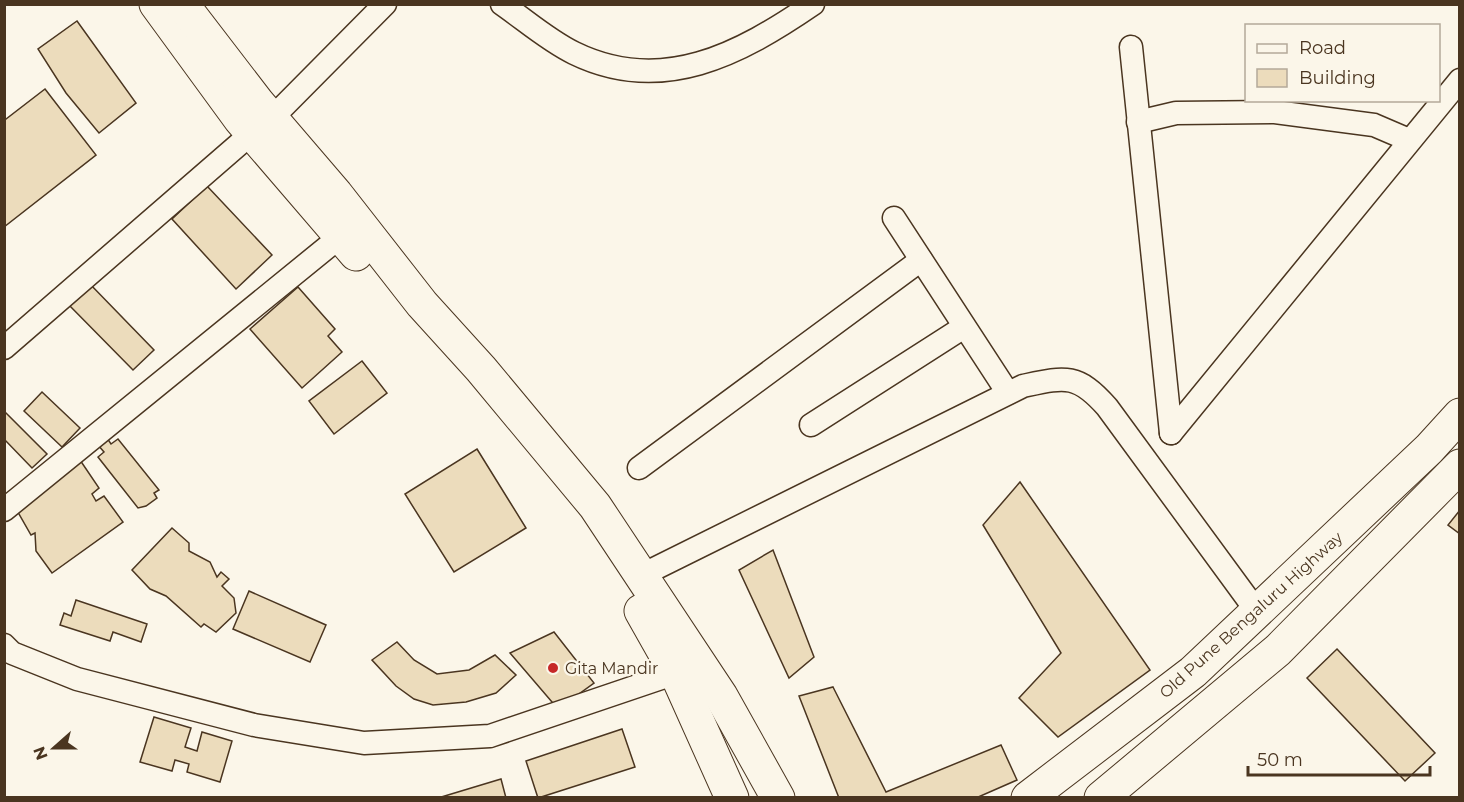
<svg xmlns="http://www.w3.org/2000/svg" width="1464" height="802" viewBox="0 0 1464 802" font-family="Montserrat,sans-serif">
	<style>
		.building { fill: #ecdcbc; stroke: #4a3520; stroke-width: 1.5 }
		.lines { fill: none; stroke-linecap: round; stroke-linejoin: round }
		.minor-casing { stroke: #4a3520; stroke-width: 25 }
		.primary-casing { stroke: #4a3520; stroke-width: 35 }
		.trunk-casing { stroke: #4a3520; stroke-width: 35 }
		.minor { stroke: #fbf6e9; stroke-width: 22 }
		.primary { stroke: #fbf6e9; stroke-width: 33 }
		.trunk { stroke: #fbf6e9; stroke-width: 33 }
		.poi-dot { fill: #c62828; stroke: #fbf6e9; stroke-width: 2 }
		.labels { text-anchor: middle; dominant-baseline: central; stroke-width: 4.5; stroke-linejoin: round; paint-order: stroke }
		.street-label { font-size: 16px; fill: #4a3520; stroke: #fbf6e9 }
		.poi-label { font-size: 16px; fill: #4a3520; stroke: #fbf6e9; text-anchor: start }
	</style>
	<rect width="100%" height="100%" fill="#fbf6e9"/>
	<g class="building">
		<polygon points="77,21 136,103 99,133 66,93 38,49"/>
		<polygon points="45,89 96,155 4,227 4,117 6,119"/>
		<polygon points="207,186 272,255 236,289 172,219"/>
		<polygon points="88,282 154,350 133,370 67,303"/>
		<polygon points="298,287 335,329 328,336 342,352 302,388 250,329"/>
		<polygon points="362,361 387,393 334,434 309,401"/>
		<polygon points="42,392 80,428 62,447 24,411"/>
		<polygon points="4,411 47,454 32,468 4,439"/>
		<polygon points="107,438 111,444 118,439 159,490 154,493 157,498 146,506 138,508 98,457 104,452 98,445"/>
		<polygon points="477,449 526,528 454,572 405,494"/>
		<polygon points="80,460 99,488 92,494 96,501 104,496 123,522 52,573 36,551 35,533 31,535 15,507"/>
		<polygon points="1020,482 1150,670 1058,737 1019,698 1061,653 983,525"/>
		<polygon points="1460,510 1460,534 1448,525"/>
		<polygon points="172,528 189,543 189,551 210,562 217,577 221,572 229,579 222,586 234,598 236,613 216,632 204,624 201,627 166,596 150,589 132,570"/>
		<polygon points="773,550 814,657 789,678 739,570"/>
		<polygon points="249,591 326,625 310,662 233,629"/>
		<polygon points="76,600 147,624 141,642 113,632 110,641 60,625 64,613 71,616"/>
		<polygon points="554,632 594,683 558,709 510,653"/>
		<polygon points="397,642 414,660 437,674 469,670 495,655 516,675 496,693 466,702 433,705 414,699 396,686 372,660"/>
		<polygon points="1337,649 1435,753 1405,781 1307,678"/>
		<polygon points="833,687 886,792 1001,745 1017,780 976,798 839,798 799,696"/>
		<polygon points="154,717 191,728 185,747 197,751 202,732 232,741 220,782 187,772 189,764 175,760 172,771 140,762"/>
		<polygon points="622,729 635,767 538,798 526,761"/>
		<polygon points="501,779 506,798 438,798"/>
	</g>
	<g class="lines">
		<g class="minor-casing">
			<g id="minor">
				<path d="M502,4C525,20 549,41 574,53C662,96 740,54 813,4"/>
				<polyline points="1131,47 1171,433"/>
				<polyline points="1138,122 1176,113 1275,112 1374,125 1409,140"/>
				<polyline points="894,218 1008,393"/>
				<polyline points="4,348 252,133 272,118 385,4"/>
				<polyline points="811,425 964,327"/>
				<polyline points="1171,433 1460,80"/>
				<polyline points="639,468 921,260"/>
				<polyline points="4,510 341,236"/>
				<path d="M642,575L1023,386C1065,377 1077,373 1107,407L1258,613"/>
				<polyline points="4,645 12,653 77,679 254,725 364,743 490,736 676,673"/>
			</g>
		</g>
		<g class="primary-casing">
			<g id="primary">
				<polyline points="1028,798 1193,672 1429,449 1460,415"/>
				<polyline points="1101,798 1278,650 1460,466"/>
			</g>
		</g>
		<g class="trunk-casing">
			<g id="trunk">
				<polyline points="156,4 240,119 356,254"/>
				<polyline points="182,4 258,103 336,194 422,304 481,369 595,506 721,696 778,798"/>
				<polyline points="641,611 676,673 732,798"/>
			</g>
		</g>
		<use href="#minor" class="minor"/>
		<use href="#primary" class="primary"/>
		<use href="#trunk" class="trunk"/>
	</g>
	<circle class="poi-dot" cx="553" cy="668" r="6"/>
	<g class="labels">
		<g class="street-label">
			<text transform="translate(1251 615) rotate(-42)">Old Pune Bengaluru Highway</text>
		</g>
		<g class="poi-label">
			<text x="565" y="668">Gita Mandir</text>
		</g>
	</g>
	<rect width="1464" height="802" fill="none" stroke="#4a3520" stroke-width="12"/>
	<rect x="1245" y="24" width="195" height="78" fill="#fbf6e9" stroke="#b4a999" stroke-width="1.5"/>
	<rect x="1257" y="44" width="30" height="9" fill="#fbf6e9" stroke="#b4a999" stroke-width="1.5"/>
	<text x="1299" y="54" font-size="18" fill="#4a3520">Road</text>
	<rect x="1257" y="69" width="30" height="18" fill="#ecdcbc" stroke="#b4a999" stroke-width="1.5"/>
	<text x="1299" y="84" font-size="18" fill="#4a3520">Building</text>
	<g transform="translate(54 748) rotate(249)" stroke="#fbf6e9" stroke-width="4.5" paint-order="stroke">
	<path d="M0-4.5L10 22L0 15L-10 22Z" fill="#4a3520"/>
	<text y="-9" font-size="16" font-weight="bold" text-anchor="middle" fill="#4a3520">N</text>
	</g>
	<path d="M1248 766v9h182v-9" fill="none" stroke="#4a3520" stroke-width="3"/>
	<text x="1257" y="766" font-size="18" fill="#4a3520" stroke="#fbf6e9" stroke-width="4.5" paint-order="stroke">50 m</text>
</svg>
